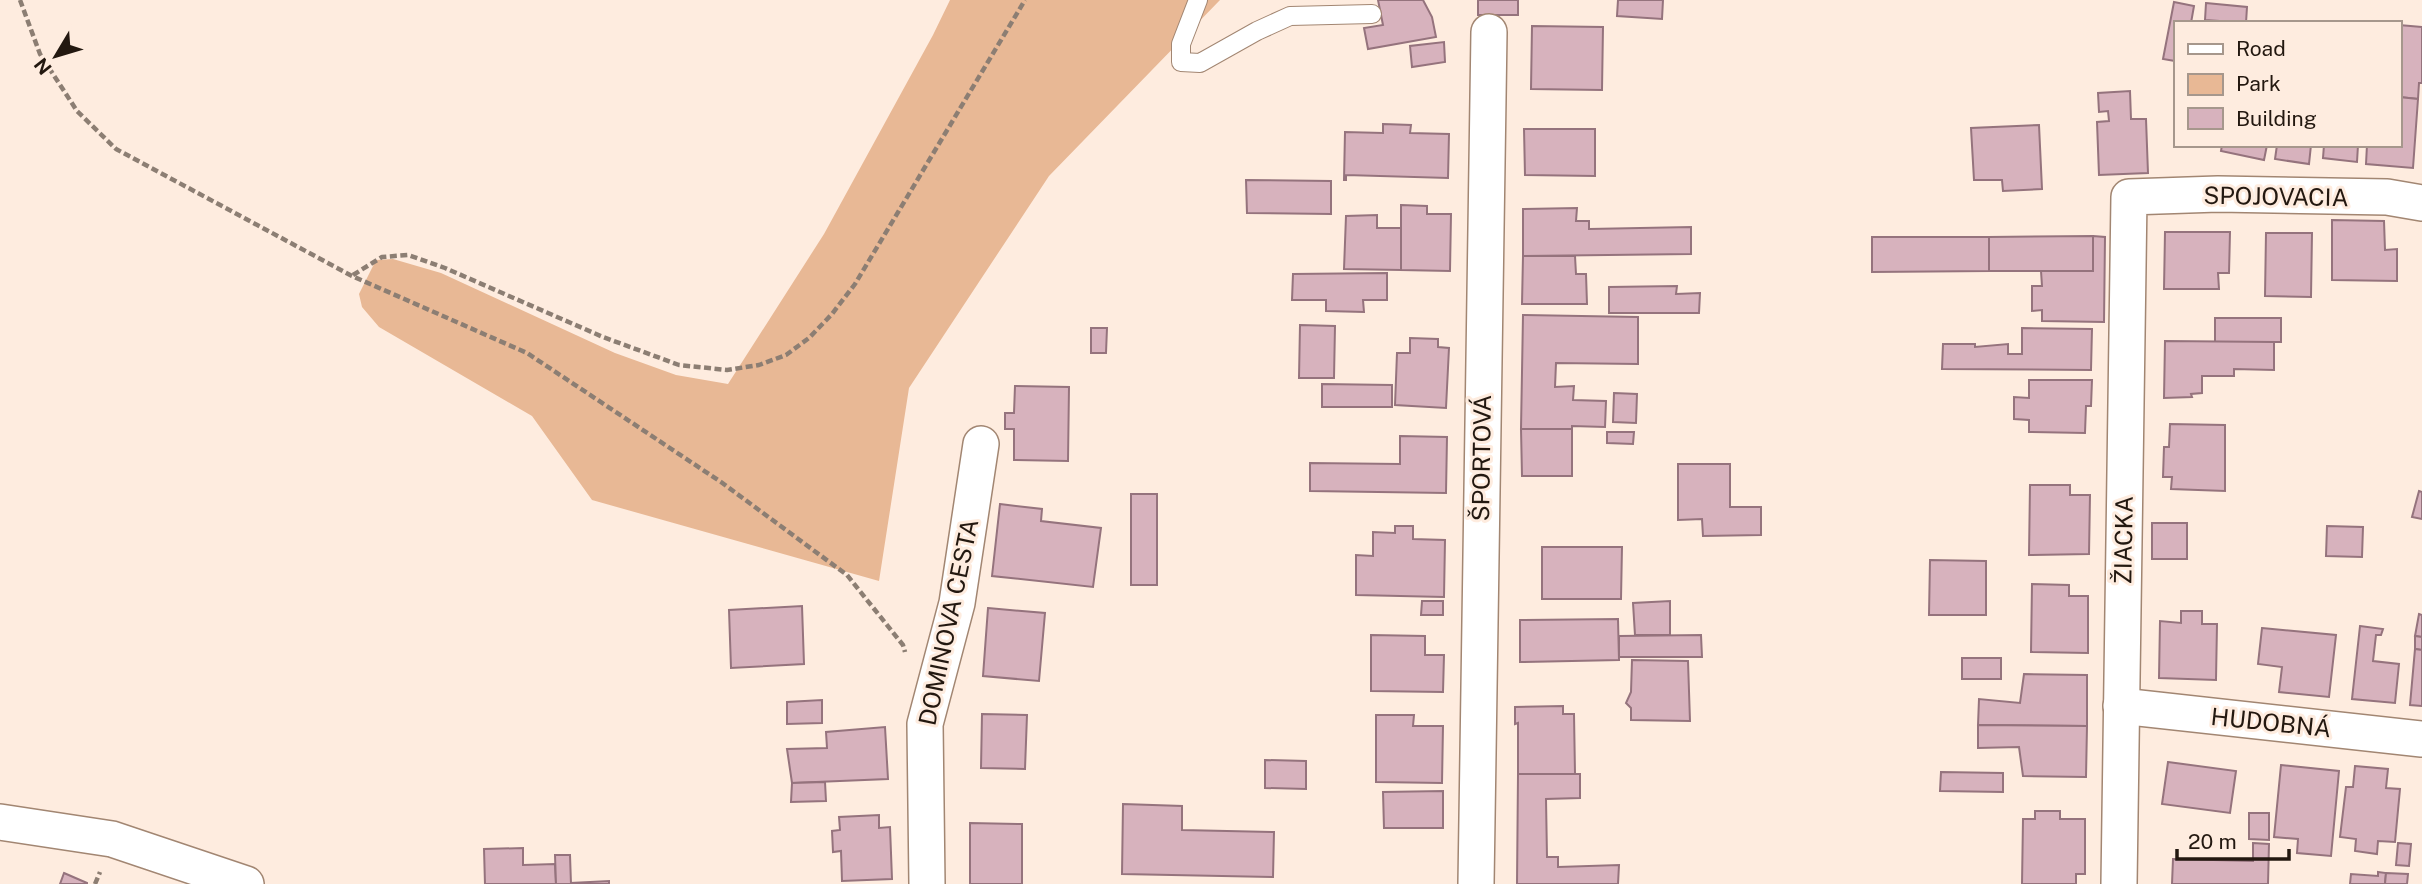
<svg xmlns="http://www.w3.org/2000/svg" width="2422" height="884" viewBox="0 0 2422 884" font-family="'Public Sans',sans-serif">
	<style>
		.green { fill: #e8b895 }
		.building { fill: #d7b2bd; stroke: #95737d; stroke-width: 2 }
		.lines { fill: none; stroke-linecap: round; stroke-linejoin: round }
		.lane-casing { stroke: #a28672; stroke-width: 20 }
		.street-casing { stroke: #a28672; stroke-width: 38 }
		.path { stroke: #8c7e73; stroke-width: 4.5; stroke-dasharray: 7 3.5; stroke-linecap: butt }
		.lane { stroke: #fff; stroke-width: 18 }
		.street { stroke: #fff; stroke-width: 35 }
		.labels { text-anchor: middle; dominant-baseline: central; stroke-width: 6; stroke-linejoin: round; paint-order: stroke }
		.street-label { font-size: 24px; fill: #231810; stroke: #feecdf }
	</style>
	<rect width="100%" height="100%" fill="#feecdf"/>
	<polygon class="green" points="950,0 1220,0 1049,176 909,388 879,581 592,500 532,416 379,327 362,307 359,294 376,260 393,259 441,273 615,353 676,375 728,384 824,234 933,35"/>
	<g class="building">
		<polygon points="1378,0 1423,0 1432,17 1436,37 1368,49 1364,28 1383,25"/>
		<rect x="1478" y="0" width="40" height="15"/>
		<polygon points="1618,0 1663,0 1662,19 1617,16"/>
		<polygon points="2174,2 2194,6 2191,23 2175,23 2175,61 2163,59"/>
		<polygon points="2206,3 2247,7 2246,23 2219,23 2219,21 2205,20"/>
		<polygon points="2399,25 2422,27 2422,83 2419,83 2418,99 2399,97"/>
		<polygon points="1532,26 1603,27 1602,90 1531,89"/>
		<polygon points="1444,42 1445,62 1412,67 1410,46"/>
		<polygon points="2130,91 2131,119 2146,119 2148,173 2099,175 2097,122 2109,121 2108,111 2099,112 2098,93"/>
		<polygon points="2399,97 2418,99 2413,168 2366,164 2367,145 2399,145"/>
		<polygon points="1383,124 1411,125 1410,133 1449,134 1448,178 1346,175 1346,180 1344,180 1345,132 1383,133"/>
		<polygon points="2039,125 2042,189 2003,191 2002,180 1974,180 1971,128"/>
		<polygon points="1524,129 1595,129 1595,176 1525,175"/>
		<polygon points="2222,145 2267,145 2264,160 2221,151"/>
		<polygon points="2277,145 2311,145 2309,164 2275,159"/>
		<polygon points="2324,145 2358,145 2357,162 2323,158"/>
		<polygon points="1246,180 1331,181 1331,214 1247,213"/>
		<polygon points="1401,205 1427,206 1427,214 1451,214 1450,271 1401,270"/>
		<polygon points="1577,208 1576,221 1589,221 1589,229 1691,227 1691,254 1523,256 1523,209"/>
		<polygon points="1377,215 1377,228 1401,228 1401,270 1344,269 1346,216"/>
		<polygon points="2332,220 2384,221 2385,250 2397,249 2397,281 2332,280"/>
		<polygon points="2165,232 2230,232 2229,273 2218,273 2219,289 2164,289"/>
		<polygon points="2266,233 2312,233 2311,297 2265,296"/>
		<polygon points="2093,236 2093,271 1989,271 1989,237"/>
		<polygon points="2093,236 2105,237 2104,322 2042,321 2042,310 2032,311 2032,286 2042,286 2041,271 2093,271"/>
		<polygon points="1872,237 1989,237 1989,271 1872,272"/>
		<polygon points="1523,256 1575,256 1576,274 1586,274 1587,304 1522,304"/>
		<polygon points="1387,273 1387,300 1363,300 1364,312 1326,311 1326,300 1292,300 1293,274"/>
		<polygon points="1677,286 1676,294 1700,293 1699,313 1609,313 1609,287"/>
		<polygon points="1523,315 1638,317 1638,364 1556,363 1555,387 1574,386 1573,400 1606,401 1605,427 1572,426 1572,429 1521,429"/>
		<rect x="2215" y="318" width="66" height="24"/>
		<polygon points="1300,325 1335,326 1334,378 1299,378"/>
		<polygon points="1091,328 1107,328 1106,353 1091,353"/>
		<polygon points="2022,328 2092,329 2091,370 1942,369 1943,344 1975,344 1975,347 2008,344 2008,354 2022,354"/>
		<polygon points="1410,338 1438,339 1438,347 1449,348 1446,408 1395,405 1397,353 1410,353"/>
		<polygon points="2165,341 2274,342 2274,370 2234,369 2234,376 2202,376 2202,393 2191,394 2192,397 2164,398"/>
		<polygon points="2029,380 2092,380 2091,406 2086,406 2085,433 2029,432 2029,420 2014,419 2014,397 2029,398"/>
		<polygon points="1322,384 1392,385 1392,407 1322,407"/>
		<polygon points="1015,386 1069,387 1068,461 1014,460 1014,429 1005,429 1005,413 1014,413"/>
		<polygon points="1614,393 1637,394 1636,423 1613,422"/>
		<polygon points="2170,424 2225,425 2225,491 2171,489 2172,477 2163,477 2164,447 2169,447"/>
		<polygon points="1521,429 1572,429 1572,476 1522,476"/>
		<polygon points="1607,432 1634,432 1633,444 1607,443"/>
		<polygon points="1400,436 1447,437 1446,493 1310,491 1310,463 1400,464"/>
		<polygon points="1678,464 1730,464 1730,507 1761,507 1761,535 1703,536 1702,519 1678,520"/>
		<polygon points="2030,485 2070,485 2070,495 2090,495 2089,554 2029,555"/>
		<polygon points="2419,491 2422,492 2422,519 2412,517"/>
		<rect x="1131" y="494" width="26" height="91"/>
		<polygon points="1000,504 1042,509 1041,521 1101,528 1093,587 992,576"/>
		<rect x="2152" y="523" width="35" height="36"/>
		<polygon points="1395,526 1413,526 1413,539 1445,540 1444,597 1356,595 1356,555 1373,556 1373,532 1395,533"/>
		<polygon points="2327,526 2363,527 2362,557 2326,556"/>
		<polygon points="1542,547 1622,547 1621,599 1542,599"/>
		<polygon points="1930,560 1986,561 1986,615 1929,615"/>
		<polygon points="2032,584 2069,585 2069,596 2088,596 2088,653 2031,652"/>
		<polygon points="1422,601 1443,601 1443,615 1421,615"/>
		<polygon points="1670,601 1670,635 1635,635 1633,603"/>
		<polygon points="802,606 804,664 731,668 729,610"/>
		<polygon points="988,608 1045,613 1039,681 983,676"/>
		<polygon points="2181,611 2202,611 2202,624 2217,624 2216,680 2159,678 2160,621 2181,623"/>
		<polygon points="2419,614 2422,615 2422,637 2415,636"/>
		<polygon points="1618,619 1619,660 1520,662 1520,620"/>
		<polygon points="2360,626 2383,629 2381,635 2376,635 2373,661 2399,664 2395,703 2352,699"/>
		<polygon points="2262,628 2336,635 2329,697 2279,692 2282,667 2258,664"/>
		<polygon points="1371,635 1425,636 1425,655 1444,655 1443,692 1371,691"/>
		<polygon points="1701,635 1702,657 1619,657 1619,636"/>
		<polygon points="2415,636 2422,637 2422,650 2415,649"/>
		<polygon points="2415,649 2422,650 2422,706 2410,705"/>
		<rect x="1962" y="658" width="39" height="21"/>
		<polygon points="1632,660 1688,661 1690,721 1631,720 1631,708 1626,703 1631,692"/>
		<polygon points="2024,674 2087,675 2087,726 1978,725 1979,699 2020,703"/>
		<polygon points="822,700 822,723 787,724 787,702"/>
		<polygon points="1563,706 1563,714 1574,714 1575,774 1518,774 1518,723 1515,724 1515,707"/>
		<polygon points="982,714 1027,715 1025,769 981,768"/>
		<polygon points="1376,715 1414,715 1413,726 1443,726 1442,783 1376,782"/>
		<polygon points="1978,725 2087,726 2086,777 2023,776 2019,747 1978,748"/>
		<polygon points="885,727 888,779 792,783 787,749 827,748 826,732"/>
		<polygon points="1265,760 1306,761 1306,789 1265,788"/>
		<polygon points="2168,762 2236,771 2230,813 2162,804"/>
		<polygon points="2281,765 2339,771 2331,856 2297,853 2298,839 2274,837"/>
		<polygon points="2355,766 2388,769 2386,788 2400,789 2395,842 2378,841 2377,854 2355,851 2356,839 2340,837 2346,787 2353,787"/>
		<polygon points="1941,772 2003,773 2003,792 1940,791"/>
		<polygon points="1518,774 1580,774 1580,798 1546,799 1547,857 1558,857 1558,867 1619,865 1618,884 1517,884"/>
		<polygon points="825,782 826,801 791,802 792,783"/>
		<polygon points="1443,791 1443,828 1384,828 1383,792"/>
		<polygon points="1123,804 1182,806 1182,830 1274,832 1273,877 1122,874"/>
		<polygon points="2035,811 2060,811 2060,819 2085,819 2085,874 2076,874 2076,884 2022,884 2023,819 2035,819"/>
		<polygon points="2249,813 2269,813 2269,840 2249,839"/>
		<polygon points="879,815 879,828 890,827 892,879 842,881 841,851 833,852 832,831 840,830 839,817"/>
		<polygon points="970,823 1022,824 1022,884 970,884"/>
		<polygon points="2253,843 2269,844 2268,884 2172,884 2173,859 2253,861"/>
		<polygon points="2398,843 2411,844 2409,866 2396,865"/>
		<polygon points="523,848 523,865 555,864 556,884 485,884 484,849"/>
		<polygon points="555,855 570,855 571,884 556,884"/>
		<polygon points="2378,872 2386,873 2385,884 2350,884 2351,874 2378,876"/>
		<polygon points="64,873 87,883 87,884 60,884"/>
		<polygon points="2386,873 2408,874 2407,884 2385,884"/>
		<polygon points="609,881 609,884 571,884 571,883"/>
	</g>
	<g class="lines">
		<g class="lane-casing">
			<polyline id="lane" points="1198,0 1181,44 1181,62 1200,63 1257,31 1290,16 1372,14"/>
		</g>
		<g class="street-casing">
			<g id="street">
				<polyline points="2121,706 2422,739"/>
				<polyline points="0,822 112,839 246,884"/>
				<polyline points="927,884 925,724 957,603 981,444"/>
				<polyline points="1476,884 1489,32"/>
				<polyline points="2119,884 2129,197 2218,194 2387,197 2422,203"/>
			</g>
		</g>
		<g class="path">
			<polyline points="20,0 40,54 77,111 116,149 352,276 527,353 721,482 847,575 903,645 905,652"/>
			<polyline points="353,275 382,257 408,255 445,268 603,337 679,365 727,370 759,365 786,355 809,338 832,314 855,284 1025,0"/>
			<polyline points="95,884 100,872"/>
		</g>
		<use href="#lane" class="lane"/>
		<use href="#street" class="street"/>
	</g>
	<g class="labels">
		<g class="street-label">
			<text transform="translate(2276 196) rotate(1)">SPOJOVACIA</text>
			<text transform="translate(1481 458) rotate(-89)">ŠPORTOVÁ</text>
			<text transform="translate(2123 540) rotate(-89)">ŽIACKA</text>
			<text transform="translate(948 622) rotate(-78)">DOMINOVA CESTA</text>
			<text transform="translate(2271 722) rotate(6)">HUDOBNÁ</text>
		</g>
	</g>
	<rect x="2174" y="21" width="228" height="126" fill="#feecdf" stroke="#a6978c" stroke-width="2"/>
	<rect x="2188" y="44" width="35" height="10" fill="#ffffff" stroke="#a6978c" stroke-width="2"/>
	<text x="2236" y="56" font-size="21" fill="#231810">Road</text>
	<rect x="2188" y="74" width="35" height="21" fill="#e8b895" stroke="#a6978c" stroke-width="2"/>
	<text x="2236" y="91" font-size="21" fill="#231810">Park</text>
	<rect x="2188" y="108" width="35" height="21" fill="#d7b2bd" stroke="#a6978c" stroke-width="2"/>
	<text x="2236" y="126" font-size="21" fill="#231810">Building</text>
	<g transform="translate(56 56) rotate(232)" stroke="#feecdf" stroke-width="5" paint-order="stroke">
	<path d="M0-5L12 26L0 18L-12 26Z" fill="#231810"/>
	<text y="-10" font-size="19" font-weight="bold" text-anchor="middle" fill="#231810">N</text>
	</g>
	<path d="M2177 849v10h112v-10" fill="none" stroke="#231810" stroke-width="3.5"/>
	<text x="2188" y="849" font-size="21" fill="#231810" stroke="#feecdf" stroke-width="5" paint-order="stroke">20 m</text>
</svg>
